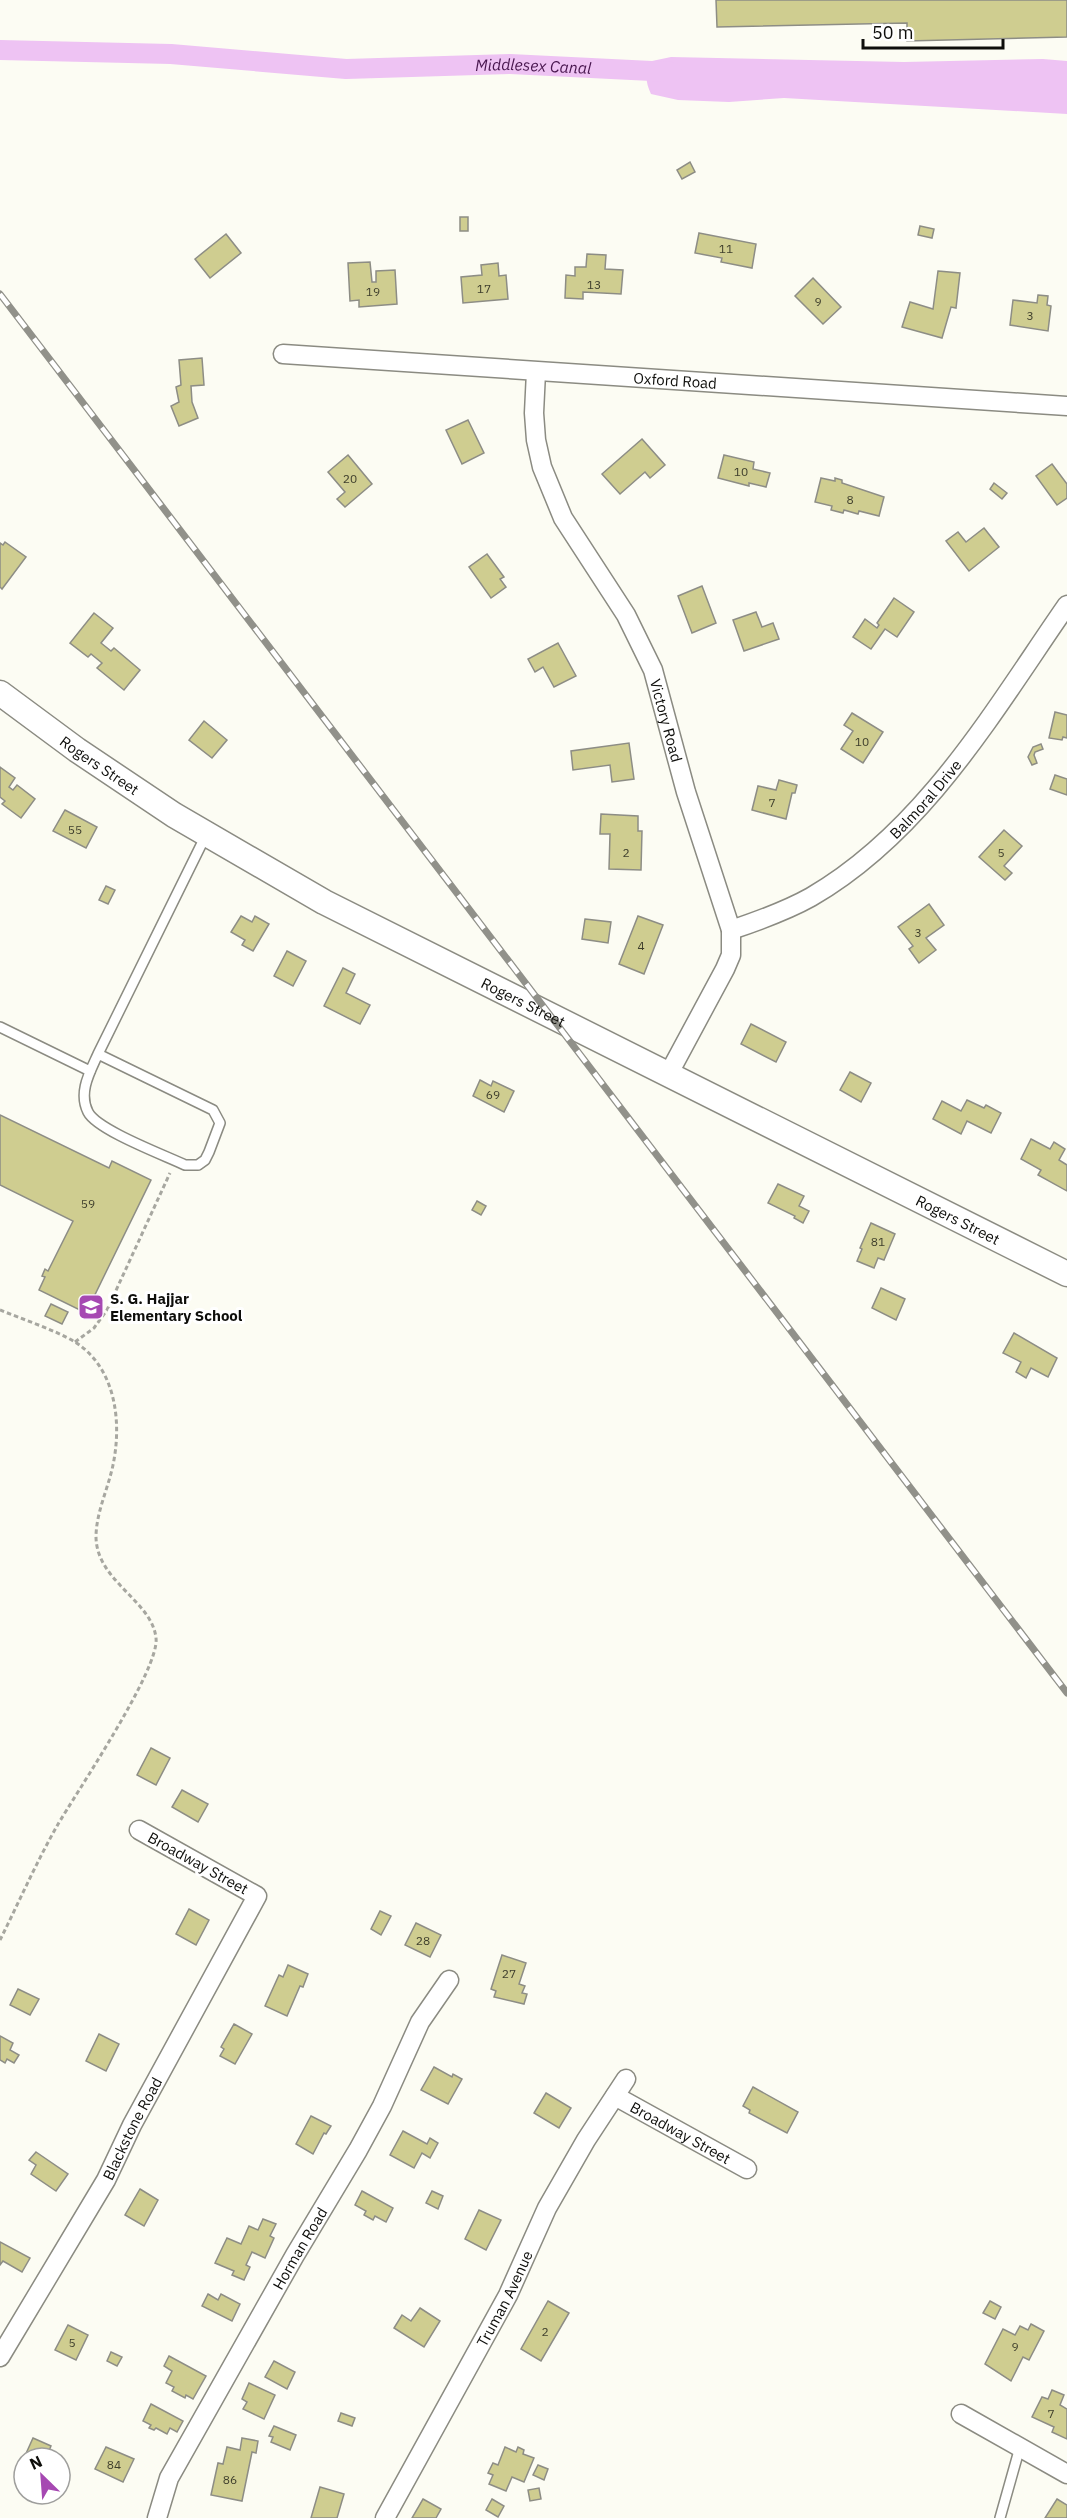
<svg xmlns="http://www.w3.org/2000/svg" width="1067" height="2518" viewBox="0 0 1067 2518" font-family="'IBM Plex Sans',sans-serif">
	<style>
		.water { fill: #eec3f3 }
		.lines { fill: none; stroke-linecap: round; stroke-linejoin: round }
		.canal { stroke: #eec3f3; stroke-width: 20 }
		.building { fill: #cfcd90; stroke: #8d8d85; stroke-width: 1.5 }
		.lane-casing { stroke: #8b8b82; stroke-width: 12 }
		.street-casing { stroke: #8b8b82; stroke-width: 21 }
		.secondary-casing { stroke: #8b8b82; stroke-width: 27 }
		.path { stroke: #a7a7a0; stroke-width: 3; stroke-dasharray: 4.5 3; stroke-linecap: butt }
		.lane { stroke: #fff; stroke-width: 9 }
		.street { stroke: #fff; stroke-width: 18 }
		.secondary { stroke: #fff; stroke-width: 24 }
		.rail-casing { stroke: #91918a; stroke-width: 7 }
		.rail { stroke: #fff; stroke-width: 4.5; stroke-dasharray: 14; stroke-linecap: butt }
		.labels { text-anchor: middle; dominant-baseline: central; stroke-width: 6; stroke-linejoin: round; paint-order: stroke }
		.number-label { font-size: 12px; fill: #3e3e2c }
		.street-label { font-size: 15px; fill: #0e0e0b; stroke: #fff }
		.poi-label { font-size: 15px; font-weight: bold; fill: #0e0e0b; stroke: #fff; text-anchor: start }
		.water-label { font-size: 16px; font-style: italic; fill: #48164e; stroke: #fff }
	</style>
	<rect width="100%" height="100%" fill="#fcfcf3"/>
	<path class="water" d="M671,57L904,62L1043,59L1067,61V114L784,98L729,102L678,100L651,94C645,81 645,73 652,61Z"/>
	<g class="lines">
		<path class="canal" id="s1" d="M0,50L171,54L346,69L510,64L672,72"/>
	</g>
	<g class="building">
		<polygon points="716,0 1067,0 1067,37 907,41 907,23 717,27"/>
		<polygon points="690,162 695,172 682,179 677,170"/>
		<rect x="460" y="217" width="8" height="14"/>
		<polygon points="920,226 934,229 932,238 918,235"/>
		<polygon points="699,233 756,244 752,268 721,262 722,258 695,253"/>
		<polygon points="226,234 241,253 210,278 195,259"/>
		<polygon points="587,254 606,255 605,269 623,270 621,294 583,292 583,299 565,298 566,275 575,276 575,267 586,267"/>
		<polygon points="370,262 372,282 376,282 376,271 395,270 397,304 359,307 359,300 350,301 348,263"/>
		<polygon points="498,263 499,276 506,275 508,299 463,303 461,277 482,275 481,265"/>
		<polygon points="938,271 960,273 956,308 951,307 942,338 902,327 910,302 933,309"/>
		<polygon points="813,278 841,307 823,324 795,296"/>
		<polygon points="1038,295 1048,296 1047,305 1051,306 1048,331 1010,325 1013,300 1037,303"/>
		<polygon points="202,358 204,385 191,386 192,402 198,418 179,426 171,406 179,402 176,387 181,385 179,360"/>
		<polygon points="468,420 484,453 462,464 446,430"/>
		<polygon points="642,439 665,465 650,478 645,472 620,494 602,474"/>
		<polygon points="348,455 372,484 345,507 337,499 345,492 328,472"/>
		<polygon points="724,455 754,462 753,469 770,473 766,487 749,483 749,486 718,478"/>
		<polygon points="1052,464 1067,484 1067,498 1057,505 1036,476"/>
		<polygon points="821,478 835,481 835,478 842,480 842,483 884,497 879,516 859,511 858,514 844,510 843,513 831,510 832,506 815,502"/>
		<polygon points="994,483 1007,493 1002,499 990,489"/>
		<polygon points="984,528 999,547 969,571 946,541 958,532 966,542"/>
		<polygon points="5,542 26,557 2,589 0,587 0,543 3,545"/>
		<polygon points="487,554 504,577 500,579 506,587 491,598 469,567"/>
		<polygon points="702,586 716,623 692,633 678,596"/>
		<polygon points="894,598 914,612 897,637 885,629 871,649 853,637 865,619 877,628 879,625 877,623"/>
		<polygon points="756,612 762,627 773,623 779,639 744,651 733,620"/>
		<polygon points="94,613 113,628 101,643 111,651 114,648 140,670 124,690 97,668 102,663 91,654 88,657 70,643"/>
		<polygon points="558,643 576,676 554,687 543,667 535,672 528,659"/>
		<polygon points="1055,712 1067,715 1067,738 1063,737 1062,740 1049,738"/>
		<polygon points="852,713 883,732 863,763 841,749 853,731 844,725"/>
		<polygon points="204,721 227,740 212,758 189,740"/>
		<polygon points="629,743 634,779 612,782 610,765 573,770 571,751"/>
		<polygon points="1041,744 1043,749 1035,752 1034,755 1037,763 1032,765 1028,757 1033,747"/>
		<polygon points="0,767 15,778 9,787 13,790 17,785 35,799 21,818 2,804 5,801 0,797"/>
		<polygon points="1055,775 1067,779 1067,795 1050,789"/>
		<polygon points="779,780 797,785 795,793 792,793 786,819 752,810 758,786 776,790"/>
		<polygon points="65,810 97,827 86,848 53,831"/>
		<polygon points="601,814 638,816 638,831 642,831 641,870 609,869 610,834 600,834"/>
		<polygon points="1004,830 1022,846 1004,866 1012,873 1005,880 979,857"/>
		<polygon points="106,886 115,890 108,904 99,900"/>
		<polygon points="929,904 944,925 926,938 936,950 919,963 909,949 913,946 898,927"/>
		<polygon points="241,916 252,922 255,916 269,924 253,951 242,945 245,940 231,932"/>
		<polygon points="638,916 663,925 644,974 619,964"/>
		<polygon points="585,919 611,922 608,943 582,939"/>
		<polygon points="287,951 306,961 293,986 274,976"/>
		<polygon points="343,968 355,974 346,993 370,1005 360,1024 324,1006"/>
		<polygon points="751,1024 786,1042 776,1062 741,1044"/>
		<polygon points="850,1072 871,1083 861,1102 840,1090"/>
		<polygon points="480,1080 491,1086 493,1081 514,1091 504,1112 473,1096"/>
		<polygon points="967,1100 984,1108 986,1105 1001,1113 991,1133 967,1121 961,1134 933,1119 942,1101 961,1111"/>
		<polygon points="0,1115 109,1168 112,1161 151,1180 86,1313 39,1290 45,1277 42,1276 45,1269 48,1271 73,1221 0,1185"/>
		<polygon points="1031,1139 1050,1149 1054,1142 1065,1149 1059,1160 1067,1165 1067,1191 1038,1175 1041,1170 1021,1159"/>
		<polygon points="778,1184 804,1196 799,1206 809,1211 803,1223 794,1218 795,1216 768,1203"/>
		<polygon points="477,1201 486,1206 481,1215 472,1210"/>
		<polygon points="871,1223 895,1234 884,1260 878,1258 874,1268 857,1261 862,1249 860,1248"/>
		<polygon points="881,1288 905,1299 896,1320 872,1308"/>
		<polygon points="51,1304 68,1312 62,1324 45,1316"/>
		<polygon points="1014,1333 1057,1358 1048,1377 1031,1368 1026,1378 1016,1372 1021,1362 1003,1353"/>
		<polygon points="151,1748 170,1758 156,1785 137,1775"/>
		<polygon points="182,1790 208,1804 198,1822 172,1807"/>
		<polygon points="189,1909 209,1920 196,1945 176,1934"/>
		<polygon points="380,1911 391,1916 381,1935 371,1929"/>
		<polygon points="416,1923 441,1935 430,1957 405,1945"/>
		<polygon points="502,1955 526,1963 519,1984 525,1986 522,1993 527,1994 524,2004 494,1997 496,1991 491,1989"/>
		<polygon points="288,1965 308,1974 303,1987 300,1986 287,2016 265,2006 279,1975 283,1977"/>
		<polygon points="18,1989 39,1999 30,2015 10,2005"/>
		<polygon points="234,2024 252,2034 235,2064 220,2056 224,2049 221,2047"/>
		<polygon points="99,2034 119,2044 106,2071 86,2061"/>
		<polygon points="0,2036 13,2043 10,2050 19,2055 14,2063 7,2059 5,2063 0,2060"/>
		<polygon points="434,2067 452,2077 453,2074 462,2079 448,2104 421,2090"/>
		<polygon points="753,2087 798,2112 787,2133 749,2113 750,2110 743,2106"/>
		<polygon points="546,2093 571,2108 559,2128 534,2113"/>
		<polygon points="311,2116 331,2126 326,2134 324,2133 313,2154 296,2144"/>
		<polygon points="403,2131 427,2144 430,2138 438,2143 430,2158 422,2153 414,2168 390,2155"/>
		<polygon points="36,2152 68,2174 56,2191 31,2174 36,2165 29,2160"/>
		<polygon points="140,2189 158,2200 144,2226 125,2215"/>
		<polygon points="362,2191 393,2208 386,2222 375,2216 373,2220 364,2215 366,2211 355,2205"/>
		<polygon points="432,2191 443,2196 438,2209 426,2203"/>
		<polygon points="479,2210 501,2220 486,2250 465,2239"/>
		<polygon points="263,2219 276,2224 270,2236 274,2238 265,2258 252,2252 246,2265 250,2267 244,2280 232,2275 234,2271 215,2263 227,2238 241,2244 249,2226 258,2230"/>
		<polygon points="0,2242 30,2258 22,2272 3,2261 0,2265"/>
		<polygon points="208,2294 218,2300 221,2294 240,2304 232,2321 202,2306"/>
		<polygon points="548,2301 569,2313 541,2361 521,2349"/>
		<polygon points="990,2301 1001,2307 995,2319 983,2313"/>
		<polygon points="420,2308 440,2321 424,2347 394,2328 402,2315 411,2321"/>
		<polygon points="1031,2324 1044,2331 1029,2360 1023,2357 1011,2381 985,2364 1003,2329 1015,2335 1020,2326 1028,2330"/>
		<polygon points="68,2325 88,2335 76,2360 55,2350"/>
		<polygon points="111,2352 122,2357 117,2366 107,2361"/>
		<polygon points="169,2356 206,2376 193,2399 186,2395 185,2398 172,2391 174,2387 166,2383 172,2371 164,2366"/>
		<polygon points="274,2361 295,2372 287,2389 265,2377"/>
		<polygon points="249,2383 275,2395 264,2419 243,2409 247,2402 242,2399"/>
		<polygon points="1052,2390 1064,2395 1060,2405 1067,2409 1067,2439 1052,2432 1054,2427 1032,2417 1042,2397 1048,2399"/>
		<polygon points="151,2404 183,2421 177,2432 170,2428 167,2434 156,2428 154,2430 149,2428 151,2425 143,2421"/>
		<polygon points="341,2413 355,2418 352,2426 338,2421"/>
		<polygon points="274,2426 296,2435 290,2450 271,2442 273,2437 269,2436"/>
		<polygon points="33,2438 51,2446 46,2458 24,2458"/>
		<polygon points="242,2438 258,2441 256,2453 252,2452 242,2501 211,2495 218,2463 223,2464 227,2447 240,2450"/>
		<polygon points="106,2447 134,2459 123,2482 95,2469"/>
		<polygon points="505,2447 516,2452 518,2447 524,2450 523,2454 534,2458 524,2482 512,2477 506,2491 489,2484 493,2475 488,2473 493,2463 498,2465"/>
		<polygon points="538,2465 548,2469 544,2480 533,2475"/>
		<polygon points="320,2487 344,2494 337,2518 311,2518"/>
		<polygon points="539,2488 541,2499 530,2501 528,2490"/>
		<polygon points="423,2499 441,2509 436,2518 412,2518"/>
		<polygon points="492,2499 504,2506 498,2517 486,2510"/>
		<polygon points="1057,2499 1067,2505 1067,2518 1045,2518"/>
	</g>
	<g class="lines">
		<g class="lane-casing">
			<g id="lane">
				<polyline points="0,1027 90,1071"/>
				<path d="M98,1054L213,1110L220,1123L209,1152L205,1160L198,1165H185C164,1155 97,1130 88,1112C78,1092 90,1072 98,1054L206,835"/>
				<polyline points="1000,2518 1020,2447"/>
			</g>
		</g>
		<g class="street-casing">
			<g id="street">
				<path id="s2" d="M283,354L1067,406"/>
				<path id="s3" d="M536,372L534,413L536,440L542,467L563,518L626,615L653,670L686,792L731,930V955L725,969L668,1075"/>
				<path id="s4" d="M731,930C758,921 786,911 811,897C925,831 994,710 1067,605"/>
				<path id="s5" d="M615,2096L747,2169"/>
				<path id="s6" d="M0,2357L106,2180L132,2125L257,1896L139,1830"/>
				<polyline points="961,2414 1067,2474"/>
				<path id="s7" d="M157,2518L169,2478L295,2255L358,2150L382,2106L420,2022L449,1980"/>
				<path id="s8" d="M385,2518L508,2295L547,2208L586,2140L626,2079"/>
			</g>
		</g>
		<g class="secondary-casing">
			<g id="secondary">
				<path id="s9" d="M0,693L77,750L174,815L324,902L1067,1274"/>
			</g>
		</g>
		<g class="path">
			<path d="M0,1310C22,1319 55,1330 75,1342C116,1368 122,1422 113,1465C108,1489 97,1510 96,1535C95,1581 152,1600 156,1638C160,1669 76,1793 57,1826C36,1863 19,1902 0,1940"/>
			<polyline points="75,1342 94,1328 107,1310 170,1173"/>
		</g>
		<use href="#lane" class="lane"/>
		<use href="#street" class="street"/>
		<use href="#secondary" class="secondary"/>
		<g class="rail-casing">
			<polyline id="rail" points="0,294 1067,1693"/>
		</g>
		<use href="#rail" class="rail"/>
	</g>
	<defs>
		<g id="school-square" transform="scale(1.35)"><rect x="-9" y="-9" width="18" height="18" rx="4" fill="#a648b2" stroke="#fff"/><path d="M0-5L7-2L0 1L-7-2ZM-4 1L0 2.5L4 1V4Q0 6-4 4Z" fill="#fff"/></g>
	</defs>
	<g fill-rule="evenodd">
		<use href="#school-square" x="91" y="1307"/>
	</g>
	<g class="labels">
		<g class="number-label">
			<text x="726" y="248">11</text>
			<text x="594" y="284">13</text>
			<text x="484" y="288">17</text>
			<text x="373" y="291">19</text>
			<text x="818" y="301">9</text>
			<text x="1030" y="315">3</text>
			<text x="741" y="471">10</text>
			<text x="350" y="478">20</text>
			<text x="850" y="499">8</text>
			<text x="862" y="741">10</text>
			<text x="772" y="802">7</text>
			<text x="75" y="829">55</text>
			<text x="626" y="852">2</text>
			<text x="1001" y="852">5</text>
			<text x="918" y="932">3</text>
			<text x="641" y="945">4</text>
			<text x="493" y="1094">69</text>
			<text x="88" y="1203">59</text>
			<text x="878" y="1241">81</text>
			<text x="423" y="1940">28</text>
			<text x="509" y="1973">27</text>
			<text x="545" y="2331">2</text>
			<text x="72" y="2342">5</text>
			<text x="1015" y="2346">9</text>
			<text x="1051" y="2413">7</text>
			<text x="114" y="2464">84</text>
			<text x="230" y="2479">86</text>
		</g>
		<g class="street-label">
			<text stroke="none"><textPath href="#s2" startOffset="393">Oxford Road</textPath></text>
			<text stroke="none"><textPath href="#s3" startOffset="380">Victory Road</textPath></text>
			<text stroke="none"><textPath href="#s9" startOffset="123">Rogers Street</textPath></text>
			<text stroke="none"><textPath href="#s4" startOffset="238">Balmoral Drive</textPath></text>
			<text stroke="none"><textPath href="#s9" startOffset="609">Rogers Street</textPath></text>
			<text stroke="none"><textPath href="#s9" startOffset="1095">Rogers Street</textPath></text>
			<text transform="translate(198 1863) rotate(29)">Broadway Street</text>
			<text stroke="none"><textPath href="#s6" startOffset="264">Blackstone Road</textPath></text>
			<text stroke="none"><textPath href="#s5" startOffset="75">Broadway Street</textPath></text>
			<text stroke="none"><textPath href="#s7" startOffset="306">Horman Road</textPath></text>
			<text stroke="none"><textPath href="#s8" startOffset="250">Truman Avenue</textPath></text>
		</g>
		<g class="poi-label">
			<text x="110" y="1298">S. G. Hajjar<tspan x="110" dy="17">Elementary School</tspan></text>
		</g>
		<g class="water-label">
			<text stroke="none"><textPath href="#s1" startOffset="534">Middlesex Canal</textPath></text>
		</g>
	</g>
	<g transform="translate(42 2476) rotate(335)"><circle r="28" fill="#ffffff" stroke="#9f9f9d" stroke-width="1.5"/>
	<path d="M0-4.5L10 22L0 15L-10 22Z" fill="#a648b2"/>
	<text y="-9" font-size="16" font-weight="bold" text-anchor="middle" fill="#0e0e0b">N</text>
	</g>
	<path d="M863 39v9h140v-9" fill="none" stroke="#0e0e0b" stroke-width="3"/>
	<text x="872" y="39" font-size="18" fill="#0e0e0b" stroke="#ffffff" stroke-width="4.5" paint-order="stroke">50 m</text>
</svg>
